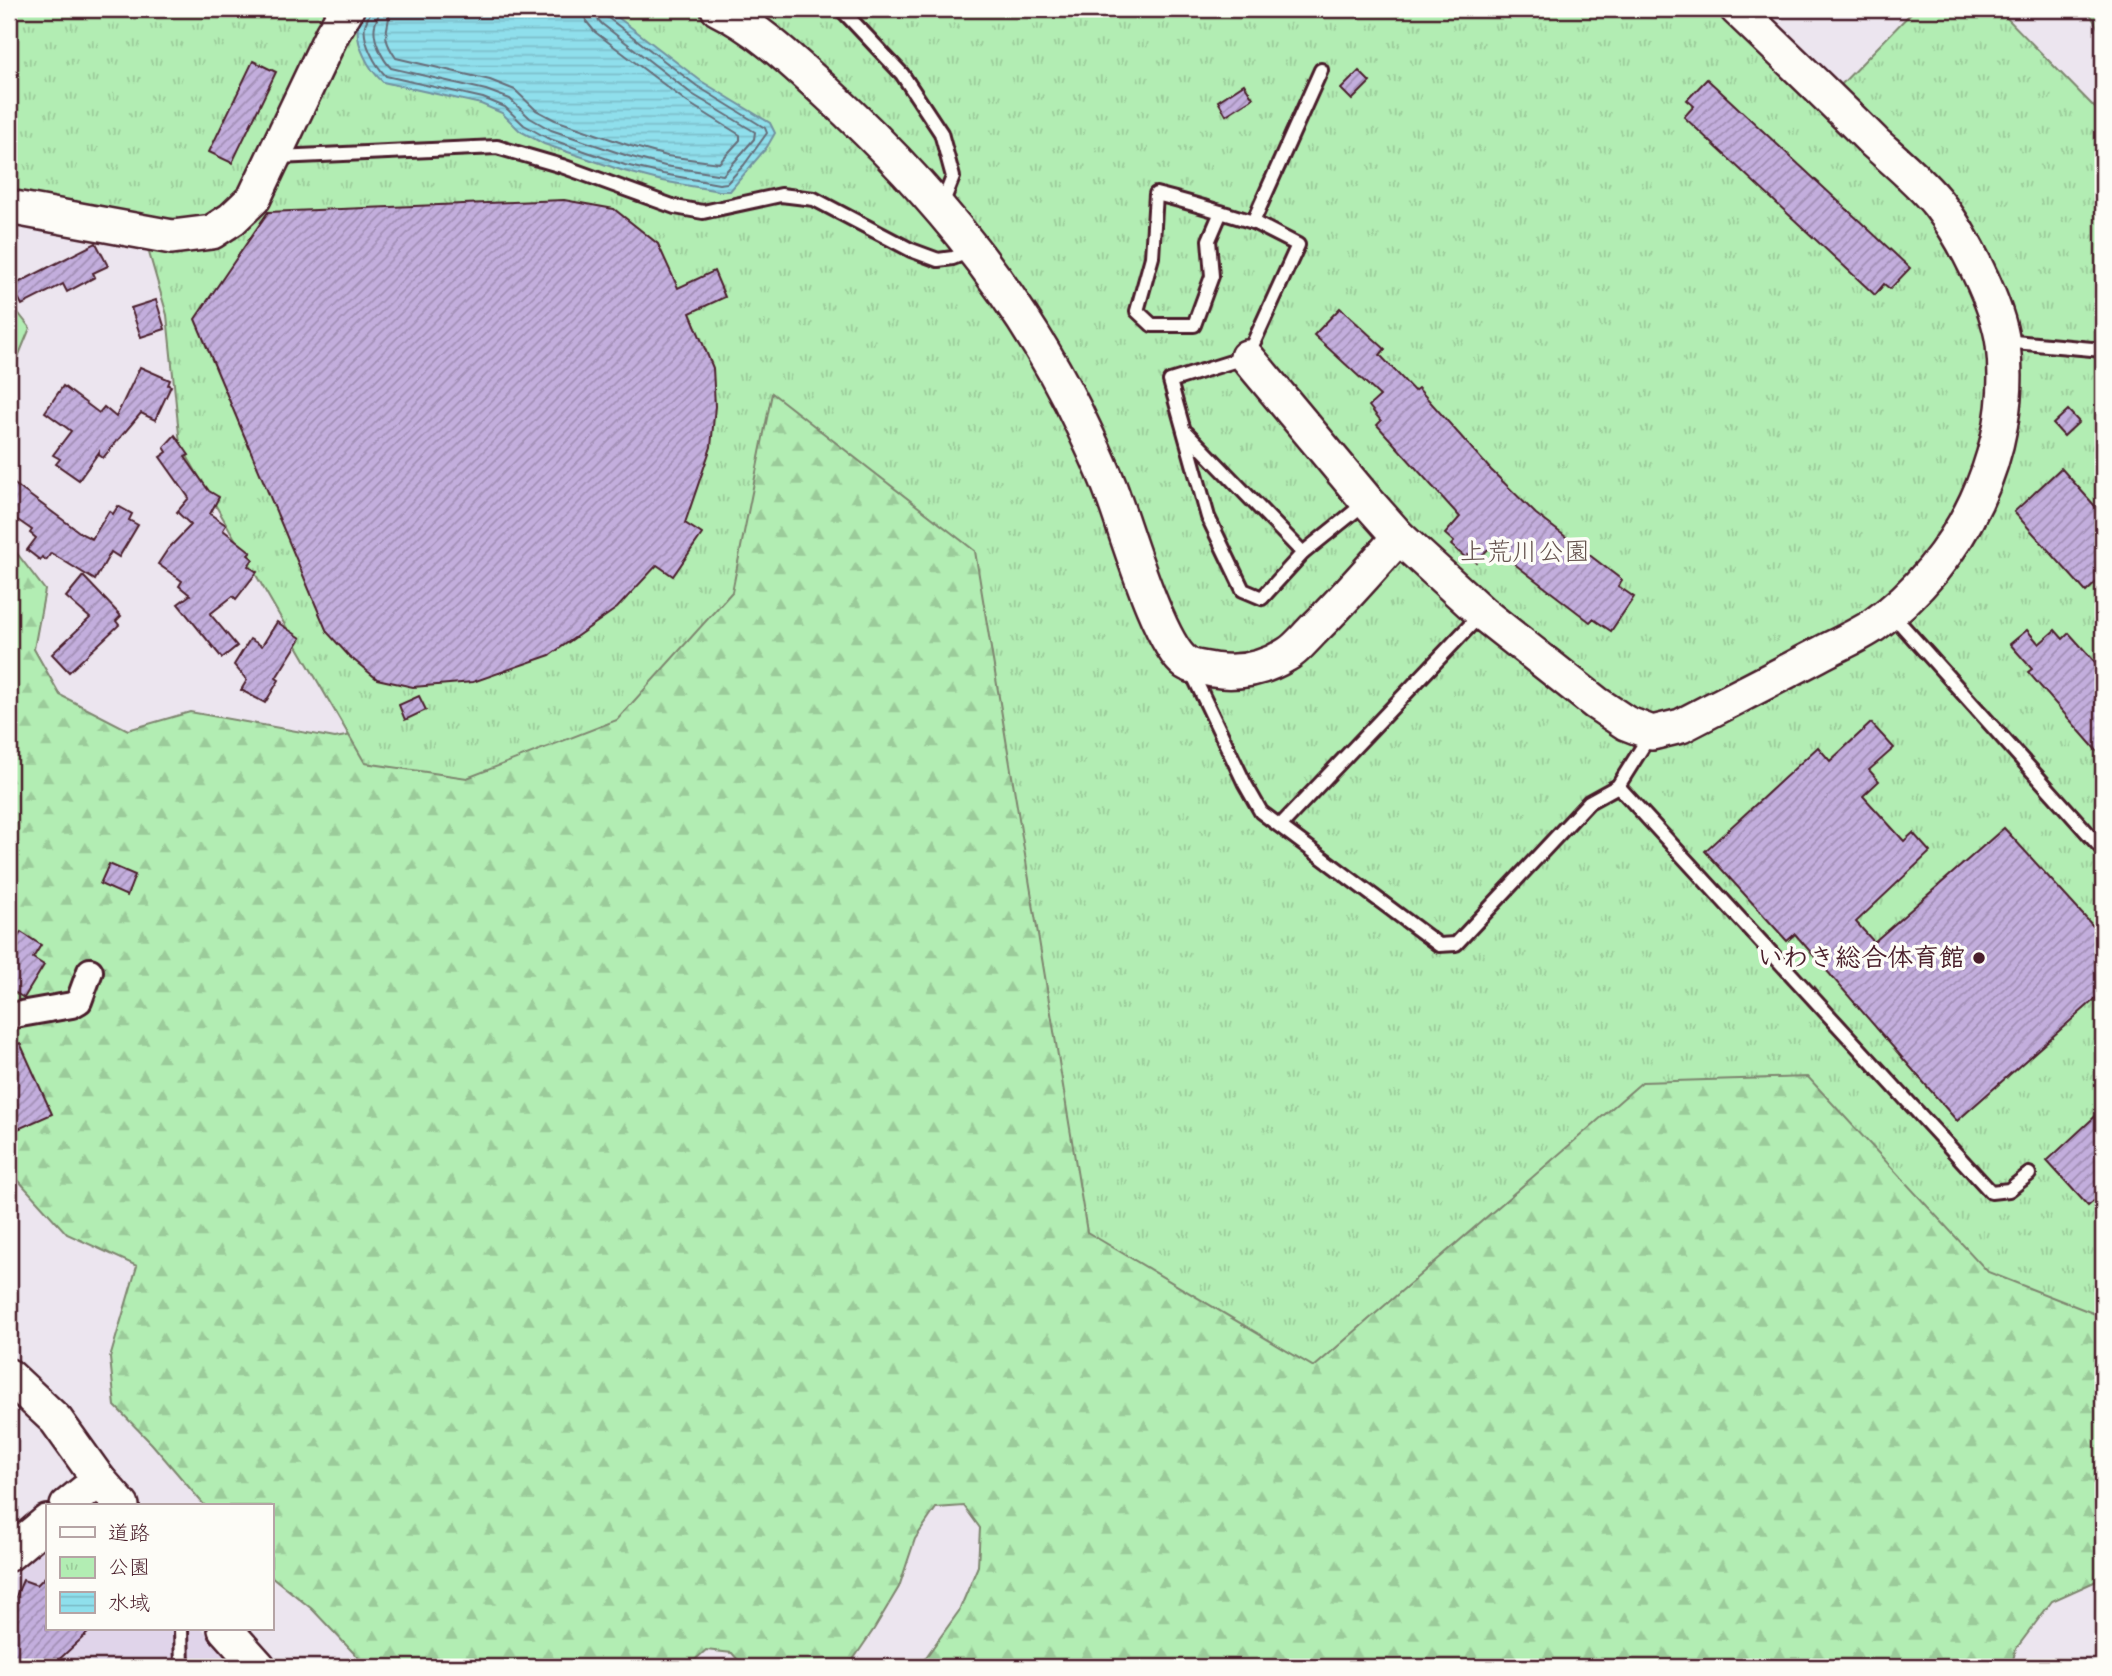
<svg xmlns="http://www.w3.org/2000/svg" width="2112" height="1676" viewBox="0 0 2112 1676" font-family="'Comic Neue','Klee One',sans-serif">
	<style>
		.built { fill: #e0d4ea }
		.forest { fill: url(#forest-firs); stroke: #7e866f; stroke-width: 2 }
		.park { fill: url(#park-tufts); stroke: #7e866f; stroke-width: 2 }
		.water { fill: url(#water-rules); stroke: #73929f; stroke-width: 2 }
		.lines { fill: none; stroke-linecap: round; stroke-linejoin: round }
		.shore { stroke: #666c78; stroke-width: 2 }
		.building { fill: url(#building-hatch); stroke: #4a1f2b; stroke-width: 2 }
		.lane-casing { stroke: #4a1f2b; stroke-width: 18 }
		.street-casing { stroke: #4a1f2b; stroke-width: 30 }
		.secondary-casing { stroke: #4a1f2b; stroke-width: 38 }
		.lane { stroke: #fdfcf7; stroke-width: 12 }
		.street { stroke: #fdfcf7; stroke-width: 24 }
		.secondary { stroke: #fdfcf7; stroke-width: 33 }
		.poi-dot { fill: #4a1f2b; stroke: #fdfcf7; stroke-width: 2.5 }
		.labels { text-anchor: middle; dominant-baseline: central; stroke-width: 7; stroke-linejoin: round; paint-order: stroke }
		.park-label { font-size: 26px; fill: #64524d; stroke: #fdfcf7 }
		.poi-label { font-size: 26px; font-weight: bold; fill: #4a1f2b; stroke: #fdfcf7; text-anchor: end }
	</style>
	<defs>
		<pattern id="forest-firs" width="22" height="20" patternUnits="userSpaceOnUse" patternTransform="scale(1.75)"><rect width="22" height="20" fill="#b2edb3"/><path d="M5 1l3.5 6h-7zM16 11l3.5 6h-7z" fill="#9bcb9a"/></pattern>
		<pattern id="park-tufts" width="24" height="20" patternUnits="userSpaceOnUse" patternTransform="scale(1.75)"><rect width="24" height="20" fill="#b2edb3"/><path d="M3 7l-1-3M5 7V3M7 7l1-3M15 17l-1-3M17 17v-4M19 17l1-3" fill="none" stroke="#9bcb9a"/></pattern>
		<pattern id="water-rules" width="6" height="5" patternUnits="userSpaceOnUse" patternTransform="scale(1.75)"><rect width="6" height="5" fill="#8fdfec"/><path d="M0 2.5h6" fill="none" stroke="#7dbfcb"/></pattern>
		<pattern id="building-hatch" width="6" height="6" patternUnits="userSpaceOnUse" patternTransform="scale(1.75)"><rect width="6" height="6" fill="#c3aedd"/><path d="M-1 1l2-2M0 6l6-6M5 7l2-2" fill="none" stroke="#a08db3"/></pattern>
	</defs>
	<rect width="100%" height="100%" fill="#ece5ef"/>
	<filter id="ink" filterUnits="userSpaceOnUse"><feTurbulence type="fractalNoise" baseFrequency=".0143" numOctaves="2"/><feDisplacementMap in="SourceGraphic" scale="14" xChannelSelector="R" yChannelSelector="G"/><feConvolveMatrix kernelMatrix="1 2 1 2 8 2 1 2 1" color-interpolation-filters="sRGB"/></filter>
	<g filter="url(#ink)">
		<polygon class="built" points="47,1543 47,1629 202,1629 236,1667 9,1667 9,1582"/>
		<g class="forest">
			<polygon points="2088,9 2103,9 2103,37 2089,12"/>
			<polygon points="734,296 1557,876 2103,1254 2103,1578 2052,1601 2016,1649 2011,1667 919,1667 959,1611 978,1566 980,1528 964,1506 936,1508 915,1539 899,1587 874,1629 848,1667 744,1667 732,1653 706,1650 687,1667 367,1667 312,1609 271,1576 271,1506 205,1506 152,1444 115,1406 110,1358 137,1266 67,1234 9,1170 9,543 45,590 34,649 60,695 128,730 190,712 335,738 453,717"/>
			<polygon points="9,301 30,328 9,379"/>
		</g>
		<polygon class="park" points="9,9 1737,9 1829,97 1915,9 1998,9 2103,116 2103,1317 1988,1272 1808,1077 1642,1082 1314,1367 1087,1232 975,551 772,393 732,592 617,720 467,778 365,763 180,444 167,315 143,232 9,207"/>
		<path class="water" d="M365,9H607L701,81L770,123L775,133L767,147L730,191H719L662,181L624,171L544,144L520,131L502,113L481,104L383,82C369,70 355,44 358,25C359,20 363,13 365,9Z"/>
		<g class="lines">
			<g class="shore">
				<path d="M371,9C370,15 367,19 365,25C362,41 375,65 386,76L483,98L505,107L524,125L547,138L625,165L663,174L719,184L727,183L744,165L767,133L765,128L697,86L607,17L604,9"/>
				<path d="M380,9C379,16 376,19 375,25C372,38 382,59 391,68L486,90L510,99L530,118L551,130L628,156L665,166L723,175L754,139L755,132L692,94L602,24L596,17L595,9"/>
				<path d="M390,9C389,32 379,34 396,58L490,80L515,90L536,110L555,120L631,146L667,156L719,163L740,140V135L687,102L595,32L586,21L585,9"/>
			</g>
		</g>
		<g class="building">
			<polygon points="253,61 276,72 232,163 209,152"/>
			<polygon points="1359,71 1370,82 1352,100 1341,89"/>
			<polygon points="1707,79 1910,268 1890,289 1884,284 1875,295 1684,117 1694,106 1687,100"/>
			<polygon points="1244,84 1253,98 1226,115 1218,101"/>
			<polygon points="564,200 614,209 658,244 678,288 714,271 725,297 690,313 713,368 715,406 711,447 685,523 702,534 673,576 657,565 617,608 550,655 473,682 413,687 377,679 349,656 327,632 195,319 268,212"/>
			<polygon points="96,243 108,266 93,273 95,277 67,292 63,284 22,305 12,286"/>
			<polygon points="156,300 165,329 141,337 131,308"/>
			<polygon points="1340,308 1385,349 1380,355 1414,391 1418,388 1491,470 1536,514 1622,580 1618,586 1634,597 1611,631 1593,619 1590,622 1491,546 1476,562 1468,555 1466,558 1451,545 1454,542 1445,534 1460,517 1377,425 1381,421 1369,406 1380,396 1314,335"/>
			<polygon points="140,367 170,380 168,385 171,386 155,420 141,413 103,458 99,455 99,452 79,480 56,464 60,459 53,455 71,431 45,412 63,386 99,413 104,407 116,417"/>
			<polygon points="2068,410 2079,422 2064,436 2053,424"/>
			<polygon points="175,435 189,455 185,457 209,491 219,497 210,514 226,525 223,530 251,552 248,555 253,559 248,566 257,572 236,599 233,596 210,614 237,646 222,658 178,604 190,595 179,586 182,581 158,564 168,549 191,525 177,512 189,498 160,457 167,452 164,447"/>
			<polygon points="2061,468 2103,515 2103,576 2086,592 2014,512"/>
			<polygon points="9,480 82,534 92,539 109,511 113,514 118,506 132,514 129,520 138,525 119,557 111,552 95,580 51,553 46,560 42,557 40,560 27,550 36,538 30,533 32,530 9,514"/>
			<polygon points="83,576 121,616 116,621 119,625 69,672 52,654 90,618 66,597"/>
			<polygon points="277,622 301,638 276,678 279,680 265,703 241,690 247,680 234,665 250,639 262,646"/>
			<polygon points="2027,630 2039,644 2055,630 2063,639 2069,633 2103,671 2103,758 2028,672 2032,669 2010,644"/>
			<polygon points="419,696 426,710 405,720 399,705"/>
			<polygon points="1871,723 1894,748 1869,770 1879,781 1863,796 1904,841 1913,833 1930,852 1856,922 1874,942 2004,828 2103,937 2103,992 1957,1121 1795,934 1787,941 1705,851 1818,747 1830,761"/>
			<polygon points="109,864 135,875 127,896 100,884"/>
			<polygon points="21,932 41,945 33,958 44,965 24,998 9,989 9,951"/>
			<polygon points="20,1043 52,1114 9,1133 9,1048"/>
			<polygon points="2103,1109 2103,1193 2088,1206 2047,1161"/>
			<polygon points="47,1575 47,1629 92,1629 51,1667 9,1667 9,1612 23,1580 37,1585"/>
		</g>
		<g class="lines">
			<g class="lane-casing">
				<g id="lane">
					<polyline points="841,9 902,74 941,133 953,177 941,207"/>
					<polyline points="1321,70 1253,222 1298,245 1247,357 1170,381 1208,517 1243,590 1262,598 1303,553 1365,503"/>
					<polyline points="278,157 497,147 562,166 675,207 703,212 781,195 814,199 911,250 938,260 953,258 973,250"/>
					<path d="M1221,212L1209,240L1212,276L1194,325H1152L1137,311L1152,257L1156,194C1189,202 1221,212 1253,222"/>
					<polyline points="2003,341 2103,350"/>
					<polyline points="1187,433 1303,553"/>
					<polyline points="1890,612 2103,850"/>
					<polyline points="1191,671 1245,784 1261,812 1439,945 1456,944 1589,802 1618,786 1650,735"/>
					<polyline points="1618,786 1991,1192 2009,1190 2029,1174"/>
					<polyline points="1280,826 1482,613"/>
					<polyline points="181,1629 182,1667"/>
				</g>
			</g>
			<g class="street-casing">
				<polyline id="street" points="9,1016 72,1005 79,1001 90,971"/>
			</g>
			<g class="secondary-casing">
				<g id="secondary">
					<path d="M718,9C759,29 793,62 826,92C931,188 1024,299 1084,429C1095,452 1106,475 1114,499C1127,534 1159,644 1186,663C1193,668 1205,668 1213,670C1238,674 1263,669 1286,655C1296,650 1305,638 1314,629C1344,600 1371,568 1399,537"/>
					<polyline points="9,207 172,237 212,232 232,219 254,198 332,34 347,9"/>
					<path d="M1247,357L1367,501L1399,537L1482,613L1596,703L1626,723L1652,733L1681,726C1727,702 1773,679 1818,655C1836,645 1857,637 1874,625C1961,563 2016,451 2003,344C1998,304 1963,236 1939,205C1923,184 1894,160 1874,142C1829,97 1783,53 1737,9"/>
					<polyline points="9,1376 56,1420 99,1480 122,1506"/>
					<polyline points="67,1506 99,1480"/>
					<polyline points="9,1554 47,1522"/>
					<polyline points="225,1629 259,1667"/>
				</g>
			</g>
			<use href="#lane" class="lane"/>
			<use href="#street" class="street"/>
			<use href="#secondary" class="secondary"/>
		</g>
	</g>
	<circle class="poi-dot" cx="1979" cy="958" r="7"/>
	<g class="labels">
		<g class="park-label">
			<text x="1525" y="552">上荒川公園</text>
		</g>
		<g class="poi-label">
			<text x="1965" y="958">いわき総合体育館</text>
		</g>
	</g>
	<rect width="2112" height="1676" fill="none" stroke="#fdfcf7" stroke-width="35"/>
	<rect x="18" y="18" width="2077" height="1641" fill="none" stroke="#4a1f2b" stroke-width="2.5" filter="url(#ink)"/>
	<rect x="46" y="1504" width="228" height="126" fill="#fdfcf7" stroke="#b5a4a5" stroke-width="2"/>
	<rect x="60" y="1527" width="35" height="10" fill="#fdfcf7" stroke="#b5a4a5" stroke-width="2"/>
	<text x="108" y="1540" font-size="21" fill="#4a1f2b">道路</text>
	<rect x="60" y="1557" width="35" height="21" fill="url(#park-tufts)" stroke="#b5a4a5" stroke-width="2"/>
	<text x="108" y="1574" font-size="21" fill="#4a1f2b">公園</text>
	<rect x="60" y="1592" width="35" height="21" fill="url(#water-rules)" stroke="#b5a4a5" stroke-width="2"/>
	<text x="108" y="1610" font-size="21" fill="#4a1f2b">水域</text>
</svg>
